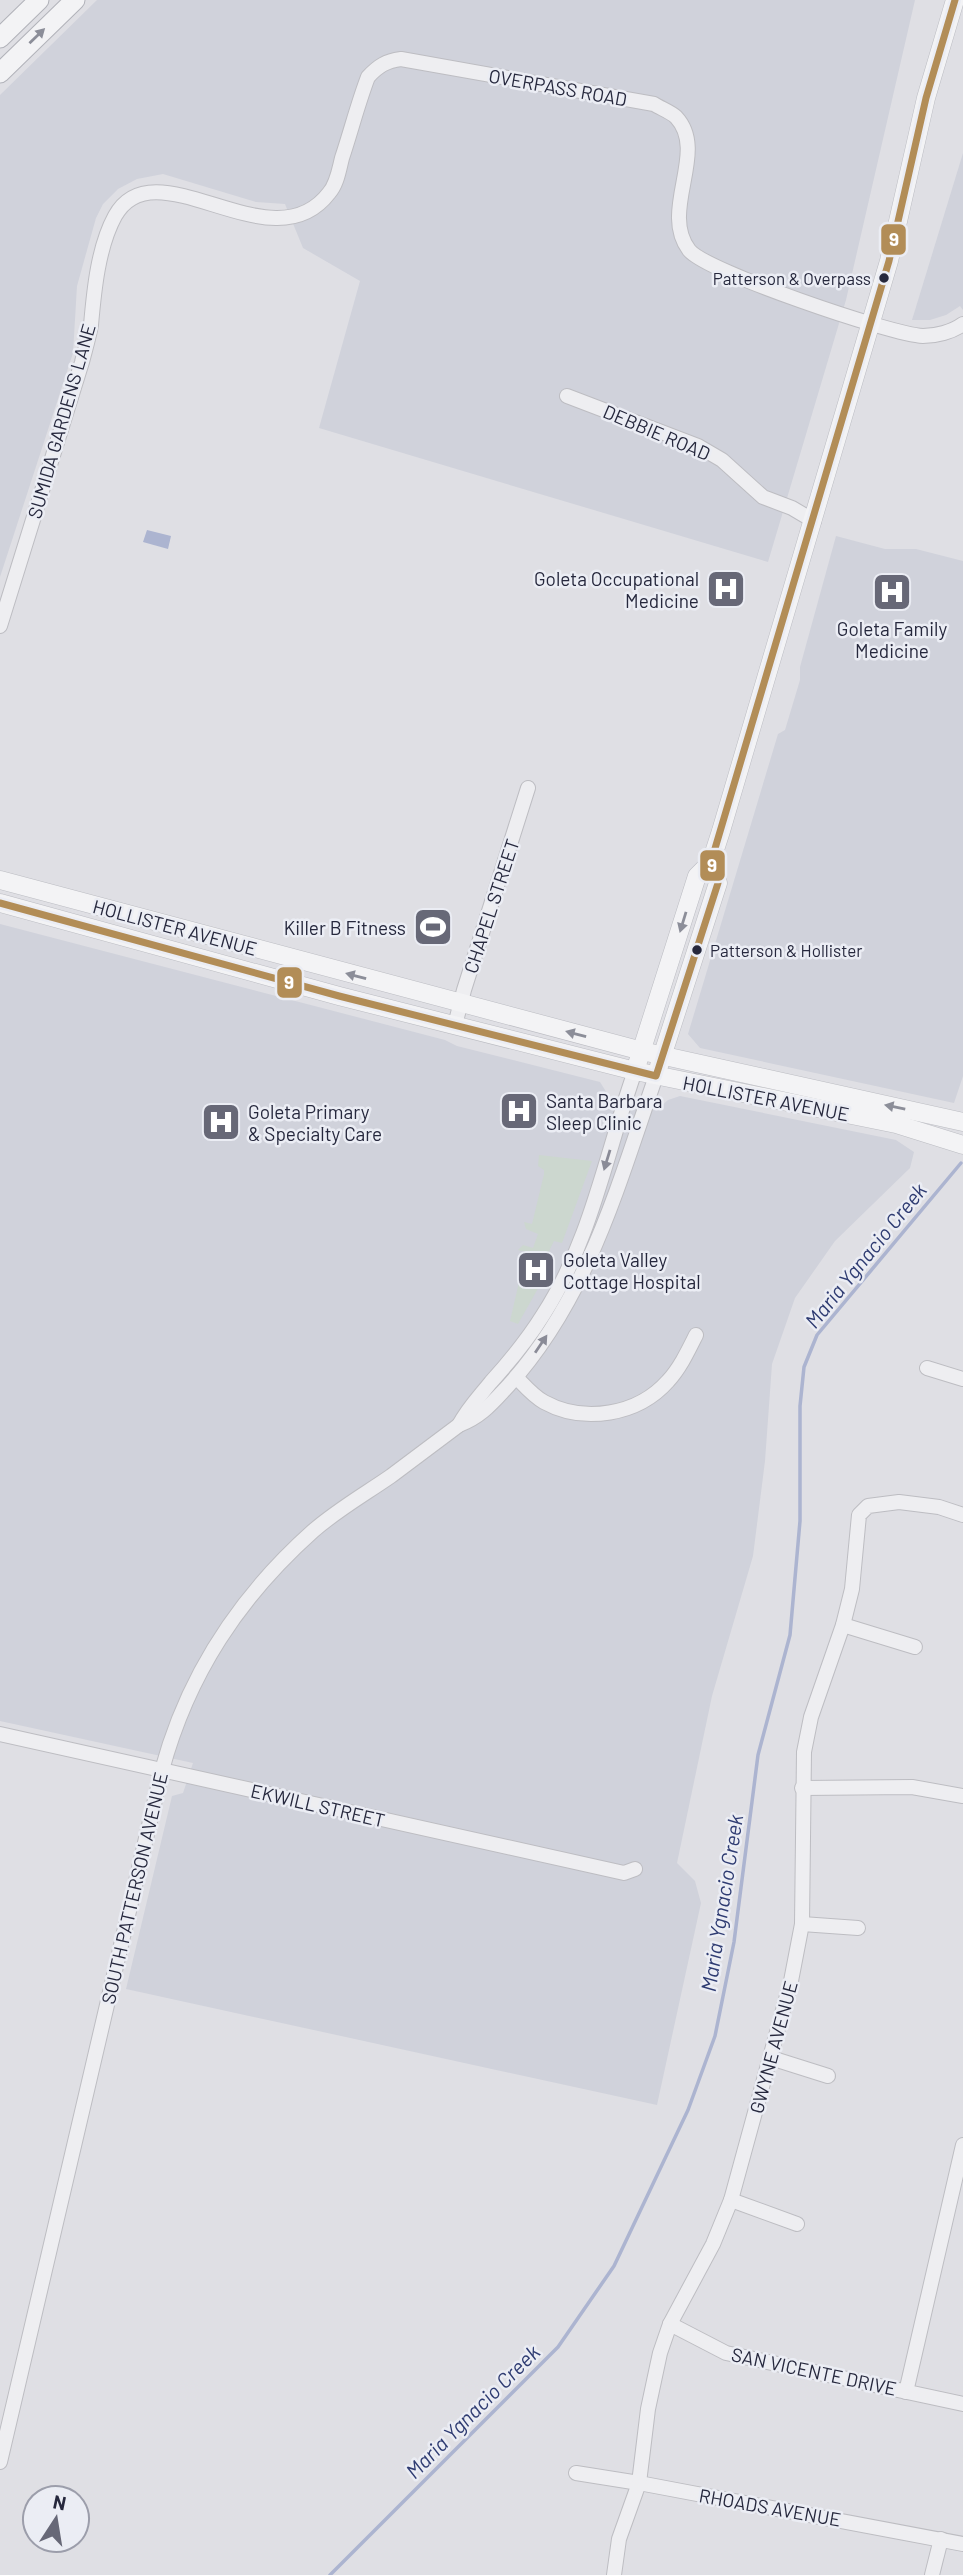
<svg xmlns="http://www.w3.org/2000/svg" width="963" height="2575" viewBox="0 0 963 2575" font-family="Barlow,sans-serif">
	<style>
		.built { fill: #d0d2db }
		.green { fill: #ccd7cf }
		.water { fill: #acb4d0 }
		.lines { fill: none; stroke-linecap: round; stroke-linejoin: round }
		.stream { stroke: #acb4d0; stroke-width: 3.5 }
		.minor-casing { stroke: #bdbdc2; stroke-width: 16 }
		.major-casing { stroke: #bbbcc2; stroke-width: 19 }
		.highway-casing { stroke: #b1b2b9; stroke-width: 21 }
		.minor { stroke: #eeeef1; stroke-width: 14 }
		.major { stroke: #f3f3f5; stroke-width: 18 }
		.highway { stroke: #f3f3f5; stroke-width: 19 }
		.bus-1-casing { stroke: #ebedf4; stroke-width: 12 }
		.bus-1 { stroke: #b28d57; stroke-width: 7 }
		.oneway { fill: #8c8e99 }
		.oneway2 { fill: #8a8b97 }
		.bus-dot { fill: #26283d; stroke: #ebedf4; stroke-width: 2.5 }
		.labels { text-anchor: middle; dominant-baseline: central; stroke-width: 5; stroke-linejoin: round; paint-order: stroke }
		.bus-label { font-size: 17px; fill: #26283d; stroke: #ebedf4; text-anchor: end }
		.street-label { font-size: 19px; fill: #26283d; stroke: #ebedf4 }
		.poi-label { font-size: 19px; fill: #26283d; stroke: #ebedf4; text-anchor: start }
		.water-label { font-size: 21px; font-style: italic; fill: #2f3c72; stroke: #ebedf4 }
		.line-badge { stroke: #ebedf4; stroke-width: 2.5 }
		.badge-label { font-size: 19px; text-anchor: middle; font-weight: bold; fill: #fff }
	</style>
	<rect width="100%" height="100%" fill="#dfdfe4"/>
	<g class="built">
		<polygon points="97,0 915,0 846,300 768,562 319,428 360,281 303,248 285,204 256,202 163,174 137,179 118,189 103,204 96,218 77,286 73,353 0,577 0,95"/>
		<polygon points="963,153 963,310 960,306 946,315 930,320 912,320"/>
		<polygon points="836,536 885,549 916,549 963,561 963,1076 954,1103 700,1048 688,1034 778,734 785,730 800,680 800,667"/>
		<polygon points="0,924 445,1040 457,1046 600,1082 610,1098 659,1108 668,1100 680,1096 896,1140 914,1152 910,1168 835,1241 795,1298 772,1364 765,1461 753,1556 712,1696 677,1863 695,1881 701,1903 657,2105 126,1989 172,1796 183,1793 193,1763 0,1721"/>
	</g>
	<polygon class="green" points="539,1155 592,1161 562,1243 554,1241 547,1255 554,1260 518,1324 510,1321 526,1252 518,1250 523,1245 533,1248 538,1234 526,1229 524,1222 532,1224 544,1174 544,1170 538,1166"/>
	<polygon class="water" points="147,530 171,536 168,549 143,542"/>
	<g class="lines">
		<polyline class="stream" points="330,2575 558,2347 614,2266 688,2110 715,2036 734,1942 758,1755 790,1635 800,1521 800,1406 804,1367 817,1335 961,1163"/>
		<g class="minor-casing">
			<g id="minor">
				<polyline points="567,396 698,446 722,460 763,497 792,508 814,521"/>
				<path d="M0,626L82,362C85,350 89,337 91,325C94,291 98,247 115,216C155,143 272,268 329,193C337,184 339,170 342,158C351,131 358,103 368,77C378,66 386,61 401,59L654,104C660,108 671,112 676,117C709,152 659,210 689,250C705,271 892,335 923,336C936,336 952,332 963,324"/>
				<polyline points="455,1025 464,990 528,788"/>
				<polyline points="927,1368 963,1379"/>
				<path d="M516,1377C524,1385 533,1396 544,1402C584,1424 638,1415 668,1381C680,1368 688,1351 696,1335"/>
				<path d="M459,1425C468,1408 479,1397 491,1382C510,1361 528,1339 543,1315C591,1241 606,1153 635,1071"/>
				<polyline points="843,1625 915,1647"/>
				<polyline points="0,1734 624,1873 635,1869"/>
				<polyline points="802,1788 912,1787 963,1796"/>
				<polyline points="802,1924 858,1928"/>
				<polyline points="771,2058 828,2076"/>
				<polyline points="731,2200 797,2224"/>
				<polyline points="670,2324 726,2353 963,2404"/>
				<polyline points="906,2392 963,2145"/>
				<path d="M0,2462L162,1770C188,1674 239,1597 313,1531C337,1510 365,1494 391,1476C414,1459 436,1442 459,1425C482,1416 492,1403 508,1386C588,1298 618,1185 656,1076"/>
				<polyline points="576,2473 639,2483 963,2544"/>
				<polyline points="614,2575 619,2539 639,2483 648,2409 660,2353 670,2324 713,2244 731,2200 791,1981 802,1924 804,1752 811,1717 843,1625 852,1589 859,1515 868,1506 899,1502 939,1507 963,1515"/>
				<polyline points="932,2575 941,2539"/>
			</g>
		</g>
		<g class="major-casing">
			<g id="major">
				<polyline points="0,880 642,1051 963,1122"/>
				<polyline points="0,903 339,996 635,1071 896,1124 963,1145"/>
				<polyline points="659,1066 718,883 711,862"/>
				<polyline points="635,1071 697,876 711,862 721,831 889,261 926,98 955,0"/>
			</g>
		</g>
		<g class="highway-casing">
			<g id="highway">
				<polyline points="0,38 39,0"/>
				<polyline points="0,73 75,0"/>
			</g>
		</g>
		<use href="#minor" class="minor"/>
		<use href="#major" class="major"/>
		<use href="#highway" class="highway"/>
		<g class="bus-1-casing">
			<polyline id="bus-1" points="0,903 339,996 656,1076 718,883 711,862 889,261 926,98 955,0"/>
		</g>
		<use href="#bus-1" class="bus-1"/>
	</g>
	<defs><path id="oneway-solid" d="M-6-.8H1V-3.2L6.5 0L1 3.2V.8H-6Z" transform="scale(1.75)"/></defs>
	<g class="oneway">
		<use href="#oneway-solid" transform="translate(37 36) rotate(-44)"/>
		<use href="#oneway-solid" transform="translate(683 922) rotate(107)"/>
		<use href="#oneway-solid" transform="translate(356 976) rotate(-165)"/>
		<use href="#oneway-solid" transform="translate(576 1034) rotate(-165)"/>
		<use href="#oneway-solid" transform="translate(895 1107) rotate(-168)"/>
	</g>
	<g class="oneway2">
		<use href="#oneway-solid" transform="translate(607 1160) rotate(107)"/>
		<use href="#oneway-solid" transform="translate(541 1344) rotate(-56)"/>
	</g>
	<defs>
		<g id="hospital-square" transform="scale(2.0125)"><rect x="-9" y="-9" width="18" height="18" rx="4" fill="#676877" stroke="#ebedf4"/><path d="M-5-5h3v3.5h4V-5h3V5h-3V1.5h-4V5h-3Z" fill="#fff"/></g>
		<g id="stadium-square" transform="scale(2.0125)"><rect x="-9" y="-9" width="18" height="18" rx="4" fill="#676877" stroke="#ebedf4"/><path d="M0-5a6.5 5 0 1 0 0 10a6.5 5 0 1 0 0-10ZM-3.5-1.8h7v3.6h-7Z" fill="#fff"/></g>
	</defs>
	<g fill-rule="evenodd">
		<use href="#hospital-square" x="726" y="589"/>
		<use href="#hospital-square" x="892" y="592"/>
		<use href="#stadium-square" x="433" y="927"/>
		<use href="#hospital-square" x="519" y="1111"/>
		<use href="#hospital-square" x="221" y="1122"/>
		<use href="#hospital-square" x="536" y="1270"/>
	</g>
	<g class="bus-dot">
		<circle cx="884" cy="278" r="6"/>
		<circle cx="697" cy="950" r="6"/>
	</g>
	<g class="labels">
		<g class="bus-label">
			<text x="871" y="278">Patterson &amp; Overpass</text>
			<text x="710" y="950" text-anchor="start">Patterson &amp; Hollister</text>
		</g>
		<g class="street-label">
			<text transform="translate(558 87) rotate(10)">OVERPASS ROAD</text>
			<text transform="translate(61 421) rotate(-74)">SUMIDA GARDENS LANE</text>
			<text transform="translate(657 432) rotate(23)">DEBBIE ROAD</text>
			<text transform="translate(491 906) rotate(-72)">CHAPEL STREET</text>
			<text transform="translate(175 927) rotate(15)">HOLLISTER AVENUE</text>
			<text transform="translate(766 1098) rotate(11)">HOLLISTER AVENUE</text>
			<text transform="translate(318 1805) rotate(13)">EKWILL STREET</text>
			<text transform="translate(134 1888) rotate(-77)">SOUTH PATTERSON AVENUE</text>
			<text transform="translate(773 2047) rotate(-75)">GWYNE AVENUE</text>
			<text transform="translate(814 2371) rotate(12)">SAN VICENTE DRIVE</text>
			<text transform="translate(770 2507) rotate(10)">RHOADS AVENUE</text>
		</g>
		<g class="poi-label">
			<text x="699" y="578" text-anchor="end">Goleta Occupational<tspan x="699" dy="22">Medicine</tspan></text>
			<text x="892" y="628" text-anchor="middle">Goleta Family<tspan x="892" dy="22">Medicine</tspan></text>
			<text x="406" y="927" text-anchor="end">Killer B Fitness</text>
			<text x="546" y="1100">Santa Barbara<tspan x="546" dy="22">Sleep Clinic</tspan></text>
			<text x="248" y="1111">Goleta Primary<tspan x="248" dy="22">&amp; Specialty Care</tspan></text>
			<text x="563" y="1259">Goleta Valley<tspan x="563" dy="22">Cottage Hospital</tspan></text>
		</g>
		<g class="water-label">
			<text transform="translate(865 1255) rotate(-51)">Maria Ygnacio Creek</text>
			<text transform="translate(721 1903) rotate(-81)">Maria Ygnacio Creek</text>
			<text transform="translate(472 2411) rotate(-45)">Maria Ygnacio Creek</text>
		</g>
	</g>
	<g class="line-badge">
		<rect x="880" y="223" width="27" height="33" rx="7" fill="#b28d57"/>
		<rect x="699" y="849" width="27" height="33" rx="7" fill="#b28d57"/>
		<rect x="276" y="966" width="27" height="33" rx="7" fill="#b28d57"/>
	</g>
	<g class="badge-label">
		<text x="894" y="246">9</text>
		<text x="712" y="872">9</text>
		<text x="289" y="989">9</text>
	</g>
	<g transform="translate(56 2519) rotate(12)"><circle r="33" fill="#ebedf4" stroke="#9c9eab" stroke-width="2"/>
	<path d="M0-5L12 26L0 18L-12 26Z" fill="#676877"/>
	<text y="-10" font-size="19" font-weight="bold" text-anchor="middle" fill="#26283d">N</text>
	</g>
</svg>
